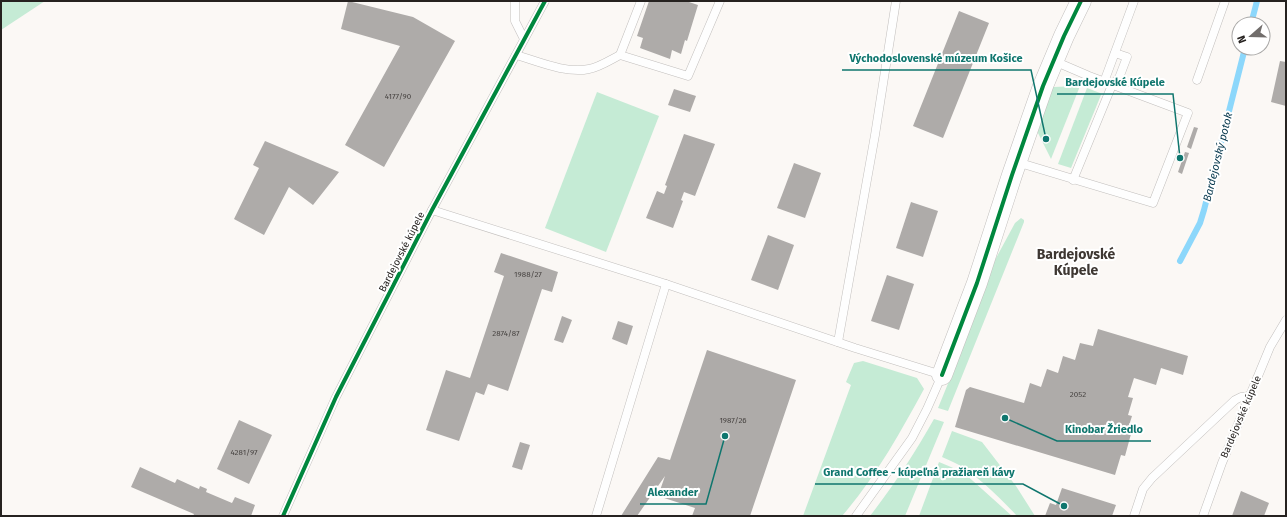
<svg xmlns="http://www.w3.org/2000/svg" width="1287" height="517" viewBox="0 0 1287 517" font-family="'Fira Sans',sans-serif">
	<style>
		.green { fill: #c5ebd5 }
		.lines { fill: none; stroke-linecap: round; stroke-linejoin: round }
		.stream { stroke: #8cd7fb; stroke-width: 6 }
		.building { fill: #aeaba9 }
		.service-casing { stroke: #c2bfbd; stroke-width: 9 }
		.tertiary-casing { stroke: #c2bfbd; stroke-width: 21 }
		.service { stroke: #fefefe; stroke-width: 8 }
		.tertiary { stroke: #fefefe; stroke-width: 20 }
		.cycleway-casing { stroke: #fff; stroke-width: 6 }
		.cycleway { stroke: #00873e; stroke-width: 4 }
		.labels { text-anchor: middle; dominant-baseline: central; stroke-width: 4; stroke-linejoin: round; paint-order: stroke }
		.number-label { font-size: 8px; fill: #484442 }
		.street-label { font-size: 10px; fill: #262220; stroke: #fff }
		.water-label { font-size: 11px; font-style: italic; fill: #07384d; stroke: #fff }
		.district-label { font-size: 14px; font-weight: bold; fill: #3e3732; stroke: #fff }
		.leader { fill: none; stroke: #0f766e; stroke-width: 1.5 }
		.callout-dot { fill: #0f766e; stroke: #fff; stroke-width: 1.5 }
		.callout-label { font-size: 11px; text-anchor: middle; font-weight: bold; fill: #0f766e; stroke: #fff; stroke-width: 4; stroke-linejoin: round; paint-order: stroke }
	</style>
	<rect width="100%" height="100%" fill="#fbf8f5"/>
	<g class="green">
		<polygon points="1,1 45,1 1,30"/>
		<polygon points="1080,86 1051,159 1037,131 1053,87"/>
		<polygon points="1087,88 1100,93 1101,95 1071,168 1058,164"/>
		<polygon points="597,92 659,116 606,252 545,228"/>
		<polygon points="1021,218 1024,220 1024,222 948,411 938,408 965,342 995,260 1015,223"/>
		<path d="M863,361L917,378L924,389C900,433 875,478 842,516H803L851,385L846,382L854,363Z"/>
		<path d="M934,419L944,422L905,516H870C894,485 915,453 934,419Z"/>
		<path d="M952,431L982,442L1016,486L1035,516H1017C1002,500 978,476 959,465C954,462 948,460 942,457Z"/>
		<polygon points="939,462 963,472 1012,516 967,515 961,516 919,516"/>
	</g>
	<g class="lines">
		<g class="stream">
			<polyline points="1251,24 1257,1"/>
			<polyline points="1180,261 1200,223 1204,210 1245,48"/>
		</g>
	</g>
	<g class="building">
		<polygon points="348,1 413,17 455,41 384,167 345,145 400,46 341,29"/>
		<polygon points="649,1 690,1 689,2 698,5 687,41 685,40 681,54 672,50 670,59 640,48 643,38 637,36"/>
		<polygon points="959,11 989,23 943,138 913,126"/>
		<polygon points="1280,61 1286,62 1286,106 1271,102"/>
		<polygon points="674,89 696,96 690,112 668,105"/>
		<polygon points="1194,127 1198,128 1191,149 1187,147"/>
		<polygon points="684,134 715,144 695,196 684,192 681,200 683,201 673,228 646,218 657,191 664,194 667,186 665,185"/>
		<polygon points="265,141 339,172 313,205 289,187 264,235 234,219 259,168 253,165"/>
		<polygon points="1185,152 1189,153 1182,174 1178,172"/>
		<polygon points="794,163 821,173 805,218 777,208"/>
		<polygon points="911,202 938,211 923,257 896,248"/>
		<polygon points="768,235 794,245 778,290 751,280"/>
		<polygon points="501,253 558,272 552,292 542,289 508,391 488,384 484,395 476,392 459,441 426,430 446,370 470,378 504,276 494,272"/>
		<polygon points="887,275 914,284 899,330 871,321"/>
		<polygon points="562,316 572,320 563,343 554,340"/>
		<polygon points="618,321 633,326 627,345 612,339"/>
		<polygon points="1098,329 1188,356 1183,375 1161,368 1156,385 1134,378 1128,397 1133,398 1128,415 1132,416 1127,432 1131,434 1125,456 1121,455 1115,475 955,427 966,390 970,387 1024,403 1030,383 1041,387 1047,369 1058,373 1063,356 1075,360 1080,343 1093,346"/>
		<polygon points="707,350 796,380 750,516 692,516 695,508 658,496 665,476 637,516 621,516 658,457 670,460"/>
		<polygon points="239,420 272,435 249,484 217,469"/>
		<polygon points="520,442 530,445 522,470 512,467"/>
		<polygon points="140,467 175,483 177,479 199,489 200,486 207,489 206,492 232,503 235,497 255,505 251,516 193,516 194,514 131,487"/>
		<polygon points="1062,488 1116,505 1112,516 1045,516 1050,503 1056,505"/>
		<polygon points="1241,491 1269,503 1264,516 1232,516"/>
	</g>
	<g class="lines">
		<g class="service-casing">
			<g id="service">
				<polyline points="515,1 515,21 524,39"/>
				<polyline points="641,1 620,55 688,76 720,1"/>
				<path d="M516,55C537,61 566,74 589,69C600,67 610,60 620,55"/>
				<polyline points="1197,80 1225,1"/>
				<polyline points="1104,82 1134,1"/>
				<polyline points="1017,162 1153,203 1188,113 1089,76 1054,61"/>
				<polyline points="1073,180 1112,85 1119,78 1127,57 1115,53"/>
				<polyline points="432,210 666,284 855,348 942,375 927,409 912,438 856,516"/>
				<polyline points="838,342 875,135 896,1"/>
				<polyline points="283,516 336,397 432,210 545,1"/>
				<polyline points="596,516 666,284"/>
				<polyline points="1134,516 1143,489 1152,478 1235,400 1241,397 1249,396"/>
				<polyline points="1203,516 1222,463 1270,347 1286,320"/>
			</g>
		</g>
		<g class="tertiary-casing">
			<polyline id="tertiary" points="942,375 977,283 1012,175 1043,86 1064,36 1081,1"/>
		</g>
		<use href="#service" class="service"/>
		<use href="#tertiary" class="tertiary"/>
		<g class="cycleway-casing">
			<g id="cycleway">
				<polyline points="942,375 977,283 1012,175 1043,86 1064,36 1081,1"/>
				<polyline points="283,516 336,397 432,210 545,1"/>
			</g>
		</g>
		<use href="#cycleway" class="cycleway"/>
	</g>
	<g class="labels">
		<g class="number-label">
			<text x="398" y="96">4177/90</text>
			<text x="528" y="274">1988/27</text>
			<text x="506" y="333">2874/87</text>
			<text x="1078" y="394">2052</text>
			<text x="733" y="420">1987/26</text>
			<text x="244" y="452">4281/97</text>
		</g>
		<g class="street-label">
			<text transform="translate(402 252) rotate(-63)">Bardejovské kúpele</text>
			<text transform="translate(1241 417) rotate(-67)">Bardejovské kúpele</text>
		</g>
		<g class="water-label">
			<text transform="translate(1218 157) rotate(-76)">Bardejovský potok</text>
		</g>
		<g class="district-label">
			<text x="1076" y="254">Bardejovské<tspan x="1076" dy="16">Kúpele</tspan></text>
		</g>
	</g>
	<path class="leader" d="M1046 139L1031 70H842M1180 158L1173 94H1057M1005 418L1057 441H1151M1064 506L1023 484H815M725 436L706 504H640"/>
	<g class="callout-dot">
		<circle cx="1046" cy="139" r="4"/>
		<circle cx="1180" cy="158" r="4"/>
		<circle cx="1005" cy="418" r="4"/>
		<circle cx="1064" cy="506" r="4"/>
		<circle cx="725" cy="436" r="4"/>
	</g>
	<g class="callout-label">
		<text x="936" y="62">Východoslovenské múzeum Košice</text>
		<text x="1115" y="86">Bardejovské Kúpele</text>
		<text x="1104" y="433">Kinobar Žriedlo</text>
		<text x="919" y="476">Grand Coffee - kúpeľná pražiareň kávy</text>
		<text x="673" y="496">Alexander</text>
	</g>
	<rect width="1287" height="517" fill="none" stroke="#262220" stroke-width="4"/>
	<g transform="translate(1251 36) rotate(250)"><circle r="19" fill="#ffffff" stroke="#a8a7a6"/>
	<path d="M0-3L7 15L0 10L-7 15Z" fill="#716d6b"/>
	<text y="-6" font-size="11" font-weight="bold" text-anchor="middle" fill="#262220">N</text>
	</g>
</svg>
